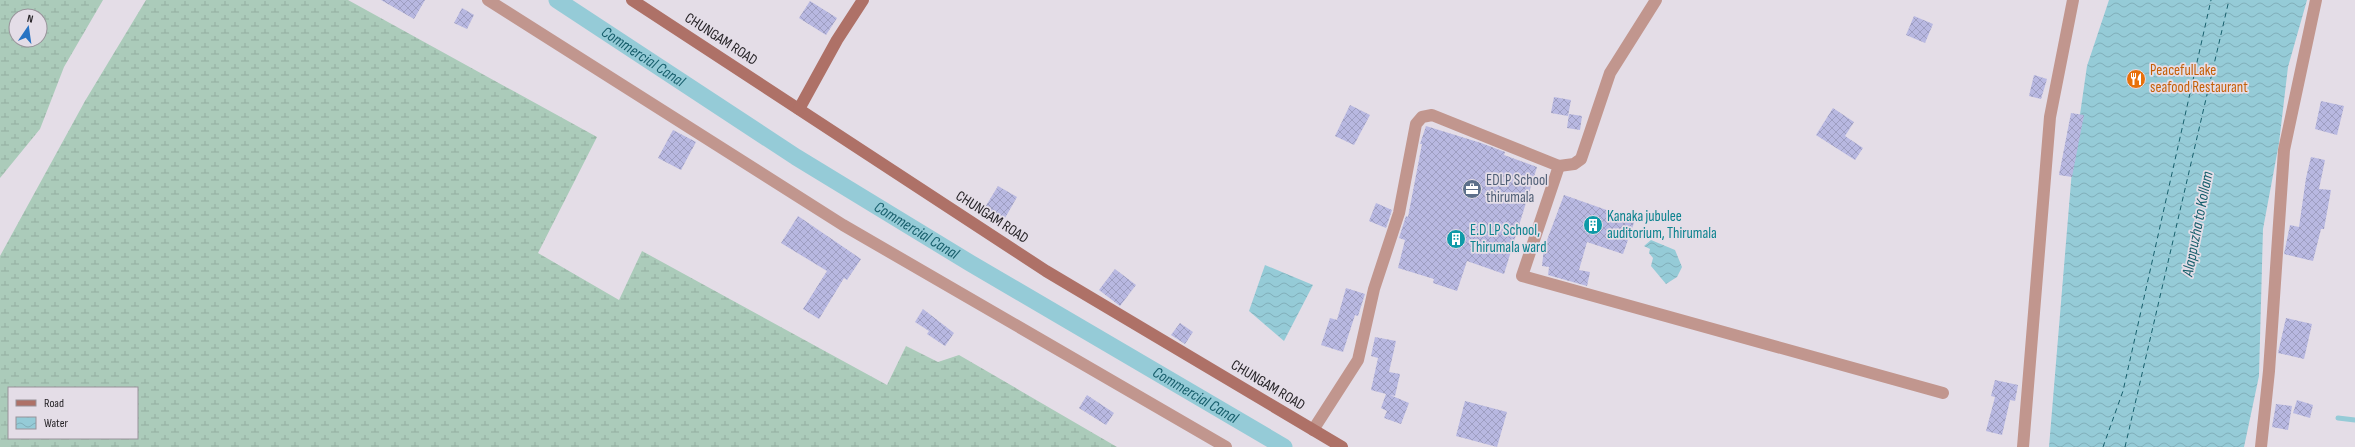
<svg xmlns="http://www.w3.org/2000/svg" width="2355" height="447" viewBox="0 0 2355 447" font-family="'Sofia Sans Condensed',sans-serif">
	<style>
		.wetland { fill: url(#wetland-marsh); fill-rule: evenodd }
		.water { fill: url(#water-waves) }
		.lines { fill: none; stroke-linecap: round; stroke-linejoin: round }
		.stream { stroke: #95cbd7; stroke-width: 5 }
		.canal { stroke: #95cbd7; stroke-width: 17 }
		.ferry { stroke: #175f6c; stroke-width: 1; stroke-dasharray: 5 4; stroke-linecap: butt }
		.building { fill: url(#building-cross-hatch) }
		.street { stroke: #c1968e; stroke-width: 12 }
		.secondary { stroke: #ae7167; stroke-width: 12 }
		.labels { text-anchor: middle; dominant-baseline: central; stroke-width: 3.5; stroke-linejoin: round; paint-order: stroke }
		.street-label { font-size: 15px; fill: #262327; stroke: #e4dde7 }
		.food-label { font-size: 15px; fill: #c56008; stroke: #e4dde7; text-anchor: start }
		.service-label { font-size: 15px; fill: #4e5e75; stroke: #e4dde7; text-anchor: start }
		.culture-label { font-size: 15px; fill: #0d838f; stroke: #e4dde7; text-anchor: start }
		.water-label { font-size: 16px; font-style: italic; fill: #175f6c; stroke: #e4dde7 }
	</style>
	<defs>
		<pattern id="wetland-marsh" width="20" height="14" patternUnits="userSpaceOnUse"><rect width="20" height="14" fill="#abcbba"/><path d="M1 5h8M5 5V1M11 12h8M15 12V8" fill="none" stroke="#93aea0"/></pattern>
		<pattern id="water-waves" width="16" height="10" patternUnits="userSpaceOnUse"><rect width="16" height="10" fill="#95cbd7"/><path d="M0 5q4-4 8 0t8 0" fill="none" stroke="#80aeb9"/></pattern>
		<pattern id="building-cross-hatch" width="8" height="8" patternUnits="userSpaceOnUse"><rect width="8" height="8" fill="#b8b8e1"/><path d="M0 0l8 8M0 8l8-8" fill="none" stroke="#9e9ec1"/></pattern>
	</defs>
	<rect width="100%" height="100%" fill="#e4dde7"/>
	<g class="wetland">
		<path d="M0,0H103L64,67L40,129L0,178ZM16,16H40V40H16Z"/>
		<path d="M146,0H348L597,137L538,253L619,300L642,251L887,385L906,346L938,362L959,355L1117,447H0V256L85,101ZM9,388H137V438H9Z"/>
	</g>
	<g class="water">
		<polygon points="2109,0 2307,0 2288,67 2279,143 2263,229 2259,376 2244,447 2049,447 2072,170 2087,66"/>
		<polygon points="1651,240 1675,250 1682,267 1677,277 1666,284 1651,266 1653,258 1649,253 1650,249 1644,246"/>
		<polygon points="1265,265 1313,285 1284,341 1249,311"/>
	</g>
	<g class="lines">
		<polyline class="stream" points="2338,418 2355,420"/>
		<path class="canal" id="s1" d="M557,0L796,157L970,263L1284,447"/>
		<g class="ferry">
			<polyline points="2103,447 2123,391 2211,0"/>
			<polyline points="2125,447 2229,0"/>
		</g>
	</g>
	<g class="building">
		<polygon points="381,0 425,0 414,19"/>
		<polygon points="810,1 837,18 826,35 799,18"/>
		<polygon points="462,8 474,15 467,29 454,23"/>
		<polygon points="1914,16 1933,24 1925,43 1906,35"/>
		<polygon points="2034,75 2047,79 2041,99 2029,96"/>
		<polygon points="1554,97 1571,100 1568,116 1551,113"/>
		<polygon points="2321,101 2344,106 2337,135 2315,129"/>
		<polygon points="1350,105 1370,115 1354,145 1335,136"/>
		<polygon points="1833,108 1854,122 1845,136 1863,148 1855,160 1816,135"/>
		<polygon points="2071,113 2084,115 2072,177 2059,175"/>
		<polygon points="1569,114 1582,116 1580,130 1567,128"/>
		<polygon points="1426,126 1481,143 1505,152 1504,155 1537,167 1504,274 1467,261 1457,291 1433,283 1434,279 1398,268 1405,240 1399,238 1406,216 1408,217 1422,144 1420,144"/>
		<polygon points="673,130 696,142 681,170 658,158"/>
		<polygon points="2311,157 2325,160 2319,189 2331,190 2324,229 2321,229 2313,261 2284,254 2290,225 2299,227 2306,178"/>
		<polygon points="998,186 1017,197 1001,225 981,214"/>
		<polygon points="1564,195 1635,220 1623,254 1587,242 1579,270 1590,272 1587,286 1548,275 1549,267 1542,266 1544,248"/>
		<polygon points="1376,203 1392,210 1386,228 1369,221"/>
		<polygon points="798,216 861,259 847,280 844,278 819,319 803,309 827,271 781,243"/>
		<polygon points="1115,269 1136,285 1120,306 1099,290"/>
		<polygon points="1346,288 1365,294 1358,316 1355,315 1343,352 1321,345 1330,318 1337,320"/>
		<polygon points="923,309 954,333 945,346 927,334 929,331 915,322"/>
		<polygon points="2286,318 2312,324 2304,359 2278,353"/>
		<polygon points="1180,323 1193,332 1185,344 1171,335"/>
		<polygon points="1375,337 1396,341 1389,372 1400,374 1395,396 1390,395 1409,403 1401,424 1384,418 1387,411 1381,408 1386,394 1371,390 1378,358 1371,356"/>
		<polygon points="1995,380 2018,385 2015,401 2010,400 2002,435 1986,431 1995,397 1991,396"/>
		<polygon points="1087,395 1114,413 1106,425 1079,408"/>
		<polygon points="2297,400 2313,405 2310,418 2293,413"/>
		<polygon points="1465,401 1507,412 1497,447 1456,436"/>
		<polygon points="2276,404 2292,406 2288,430 2272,427"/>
	</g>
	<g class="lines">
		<g class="street">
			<polyline points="488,0 843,225 1226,447"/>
			<polyline points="1559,166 1522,276 1943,393"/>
			<polyline points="1313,430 1358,360 1374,289 1399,213 1416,124 1422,117 1432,115 1559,166 1574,164 1581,159 1610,73 1656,0"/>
			<polyline points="2023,447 2050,117 2073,0"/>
			<polyline points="2261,447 2269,371 2284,150 2316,0"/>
		</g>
		<g class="secondary">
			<polyline points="632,0 1046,271 1342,447"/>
			<polyline points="799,109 837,40 863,0"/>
		</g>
	</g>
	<defs>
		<g id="restaurant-disc" transform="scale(1)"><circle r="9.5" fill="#e8710a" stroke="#e4dde7"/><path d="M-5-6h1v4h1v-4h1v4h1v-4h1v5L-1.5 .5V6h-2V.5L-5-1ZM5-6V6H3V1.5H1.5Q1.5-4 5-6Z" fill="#fff"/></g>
		<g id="office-disc" transform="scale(1)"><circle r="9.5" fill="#5c6f8a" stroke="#e4dde7"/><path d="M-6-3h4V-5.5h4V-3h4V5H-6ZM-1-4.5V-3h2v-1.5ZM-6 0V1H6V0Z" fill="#fff"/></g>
		<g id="building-disc" transform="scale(1)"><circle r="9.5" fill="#0f9aa8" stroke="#e4dde7"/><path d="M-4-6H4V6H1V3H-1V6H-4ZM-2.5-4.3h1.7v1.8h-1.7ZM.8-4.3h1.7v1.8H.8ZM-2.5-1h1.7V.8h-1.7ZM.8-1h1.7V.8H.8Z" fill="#fff"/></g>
	</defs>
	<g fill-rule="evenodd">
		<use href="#restaurant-disc" x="2136" y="79"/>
		<use href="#office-disc" x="1472" y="189"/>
		<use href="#building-disc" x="1593" y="225"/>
		<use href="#building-disc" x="1456" y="239"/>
	</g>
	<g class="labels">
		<g class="street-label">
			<text transform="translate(721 39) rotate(33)">CHUNGAM ROAD</text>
			<text transform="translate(992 217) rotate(33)">CHUNGAM ROAD</text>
			<text transform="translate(1268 385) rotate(31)">CHUNGAM ROAD</text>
		</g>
		<g class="food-label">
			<text x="2150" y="70">PeacefulLake<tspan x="2150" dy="17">seafood Restaurant</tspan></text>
		</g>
		<g class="service-label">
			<text x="1486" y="180">EDLP School<tspan x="1486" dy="17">thirumala</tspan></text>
		</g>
		<g class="culture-label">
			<text x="1607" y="216">Kanaka jubulee<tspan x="1607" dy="17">auditorium, Thirumala</tspan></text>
			<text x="1470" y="230">E.D LP School,<tspan x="1470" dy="17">Thirumala ward</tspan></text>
		</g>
		<g class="water-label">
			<text stroke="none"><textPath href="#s1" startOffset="103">Commercial Canal</textPath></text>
			<text transform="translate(2198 224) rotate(-79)">Alappuzha to Kollam</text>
			<text stroke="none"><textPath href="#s1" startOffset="427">Commercial Canal</textPath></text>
			<text stroke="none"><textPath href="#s1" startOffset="751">Commercial Canal</textPath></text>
		</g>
	</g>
	<rect x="8" y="387" width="130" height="52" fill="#e4dde7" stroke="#98939a"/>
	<rect x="16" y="400" width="20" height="6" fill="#ae7167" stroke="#98939a"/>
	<text x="44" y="407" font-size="12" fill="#262327">Road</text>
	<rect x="16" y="417" width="20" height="12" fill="url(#water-waves)" stroke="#98939a"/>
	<text x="44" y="427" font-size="12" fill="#262327">Water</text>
	<g transform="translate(28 28) rotate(13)"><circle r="19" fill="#e4dde7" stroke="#98939a"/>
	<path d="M0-3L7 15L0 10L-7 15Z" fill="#2873c3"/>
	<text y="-6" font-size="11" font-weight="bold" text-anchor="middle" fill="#262327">N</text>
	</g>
</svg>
